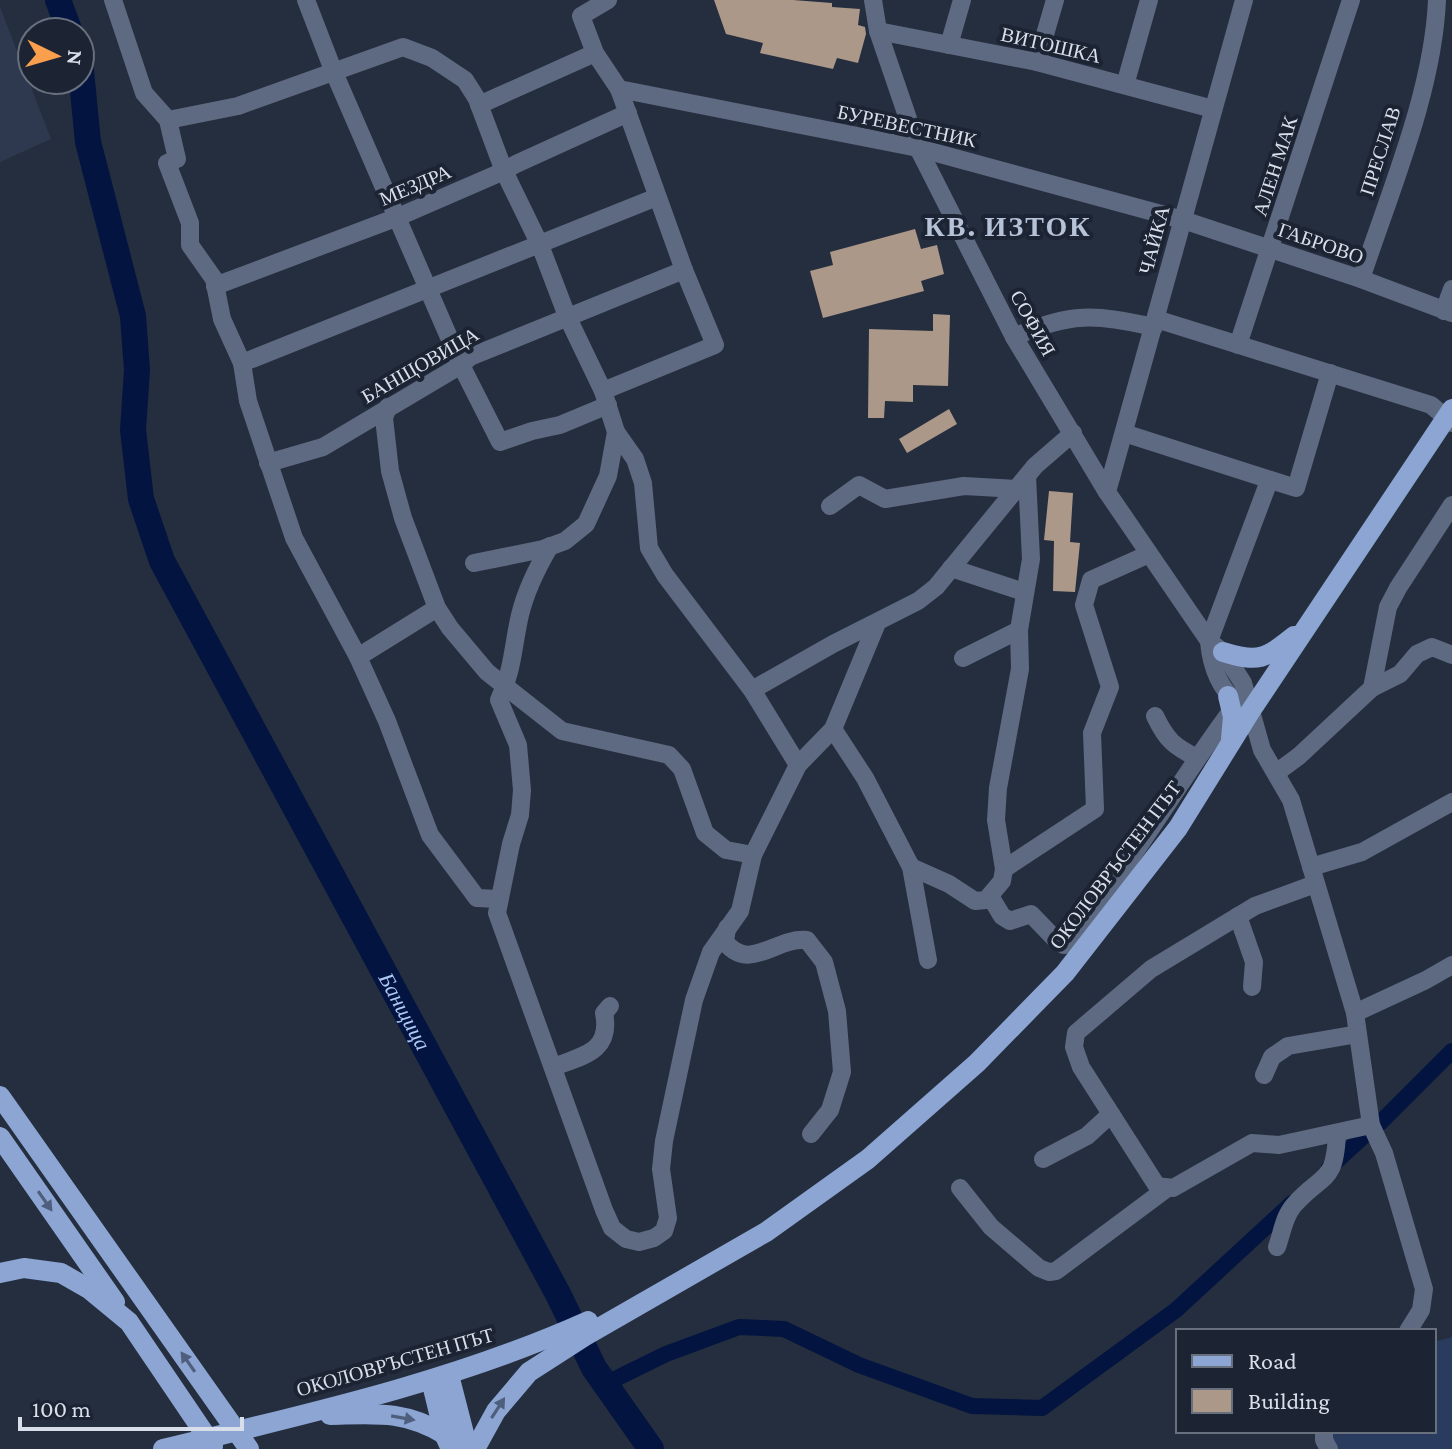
<svg xmlns="http://www.w3.org/2000/svg" width="1452" height="1449" viewBox="0 0 1452 1449" font-family="'Crimson Pro',serif">
	<style>
		.built { fill: #2e394f }
		.green { fill: #293c5f }
		.lines { fill: none; stroke-linecap: round; stroke-linejoin: round }
		.canal { stroke: #02143f; stroke-width: 16 }
		.river { stroke: #02143f; stroke-width: 26 }
		.building { fill: #ac9888 }
		.minor { stroke: #5e6a81; stroke-width: 18 }
		.major { stroke: #8ca5d3; stroke-width: 20 }
		.oneway { fill: #4e5e7c }
		.labels { text-anchor: middle; dominant-baseline: central; stroke-width: 8; stroke-linejoin: round; paint-order: stroke }
		.street-label { font-size: 20px; fill: #d9dfea; stroke: #1c2434 }
		.water-label { font-size: 22px; font-style: italic; fill: #aec8f5; stroke: #1c2434 }
		.district-label { font-size: 28px; font-weight: bold; letter-spacing: 2px; fill: #b6c2d7; stroke: #1c2434 }
	</style>
	<rect width="100%" height="100%" fill="#252e3f"/>
	<polygon class="built" points="0,7 51,139 0,162"/>
	<polygon class="green" points="1452,1337 1452,1449 1333,1449 1324,1440 1334,1431 1434,1431 1434,1342"/>
	<g class="lines">
		<g class="canal">
			<polyline points="1380,1123 1452,1051"/>
			<polyline points="1329,1168 1366,1134"/>
			<polyline points="605,1384 666,1354 739,1327 784,1329 859,1365 972,1406 1042,1408 1176,1310 1292,1203"/>
		</g>
		<g class="river">
			<polyline points="58,0 70,32"/>
			<path id="s1" d="M80,61L88,142L133,316L137,370L133,430L141,499L162,561L558,1294L594,1368L651,1449"/>
		</g>
	</g>
	<g class="building">
		<polygon points="714,0 793,0 832,3 832,7 860,9 858,25 865,27 866,34 858,63 837,58 833,69 760,53 763,43 726,34"/>
		<polygon points="915,229 921,249 937,245 944,274 921,281 924,291 823,318 810,271 833,265 830,252"/>
		<polygon points="933,314 950,315 948,386 913,385 913,402 885,401 884,418 868,418 869,329 933,331"/>
		<polygon points="949,409 957,424 907,453 899,439"/>
		<polygon points="1049,491 1073,493 1070,542 1080,543 1075,592 1053,591 1054,541 1044,540"/>
	</g>
	<g class="lines">
		<g class="minor">
			<polyline points="113,0 144,93 168,120 177,159 167,163 190,223 190,245 214,279 222,319 242,363 248,401 294,538 358,657 387,721 430,835 477,898 499,899"/>
			<polyline points="306,0 333,70 461,365 500,442 532,431 560,425 608,405"/>
			<polyline points="873,0 878,31 918,148 1014,337 1107,492 1209,641 1223,652 1243,683 1262,750 1291,800 1355,1013 1371,1125 1384,1153 1424,1289 1421,1310 1408,1331"/>
			<polyline points="878,31 1037,62 1213,109"/>
			<polyline points="949,45 962,0"/>
			<polyline points="1037,62 1055,0"/>
			<polyline points="1125,85 1149,0"/>
			<polyline points="619,89 918,148 1183,220 1361,279 1452,313"/>
			<polyline points="479,105 595,53"/>
			<polyline points="168,120 238,106 403,47 432,58 465,80 477,99 504,171 540,245 567,316 603,391 616,432 608,476 586,524 565,541 543,549 474,563"/>
			<path d="M1361,279C1390,191 1433,92 1437,0"/>
			<polyline points="215,286 398,217 504,171 516,164 628,113"/>
			<polyline points="1444,311 1452,289"/>
			<polyline points="1156,319 1431,405 1452,423"/>
			<path d="M1014,337C1070,312 1095,314 1154,327"/>
			<polyline points="1238,345 1351,0"/>
			<polyline points="242,363 657,197"/>
			<polyline points="603,391 715,345 684,270 619,89 595,53 581,16 608,0"/>
			<polyline points="388,407 384,418 390,471 403,518 437,608 450,628 487,672 562,731 669,755 682,769 705,833 726,850 753,855"/>
			<polyline points="616,432 635,459 643,483 649,548 665,575 752,690 798,765"/>
			<polyline points="1124,433 1296,488 1330,373"/>
			<polyline points="268,463 323,447 461,365 470,357 684,270"/>
			<polyline points="1107,492 1244,0"/>
			<polyline points="830,506 859,485 885,499 964,486 1017,489"/>
			<path d="M550,546C537,568 526,590 520,615C513,645 513,671 499,700L518,745L522,790L520,815L511,844L497,913L604,1210L612,1228L626,1239L639,1242L654,1238L664,1231L668,1218L661,1169L664,1141L694,1000L711,952L740,911L753,855L798,765L833,729L877,623"/>
			<polyline points="951,568 1024,592"/>
			<polyline points="358,657 437,608"/>
			<polyline points="963,658 1019,630"/>
			<polyline points="1372,688 1400,674 1417,654 1432,647 1452,655"/>
			<polyline points="752,690 833,644 918,601 936,587 1035,466 1073,433"/>
			<path d="M1239,705C1219,688 1211,667 1209,641L1269,481"/>
			<path d="M1155,716C1167,741 1174,746 1197,758"/>
			<polyline points="833,729 865,778 911,867 928,960"/>
			<polyline points="1276,773 1299,756 1372,688 1388,607 1398,588 1452,505"/>
			<polyline points="911,867 949,884 975,901 986,900 1002,881 1004,869 996,820 998,788 1020,669 1019,630 1031,559 1027,476"/>
			<polyline points="1311,867 1362,852 1452,802"/>
			<polyline points="1004,869 1095,809 1092,733 1110,687 1084,605 1091,580 1149,554"/>
			<polyline points="1315,884 1255,906 1151,969 1076,1033 1074,1047 1081,1067 1157,1186 1173,1188 1252,1143 1279,1145 1371,1125"/>
			<path d="M990,896L1002,916L1010,921L1031,914L1056,940L1064,945C1128,873 1174,787 1232,710"/>
			<polyline points="1238,916 1254,962 1252,987"/>
			<path d="M727,928L725,942C750,973 775,937 807,940L824,962L837,1011L842,1072L830,1110L811,1134"/>
			<polyline points="1355,1013 1426,980 1452,965"/>
			<path d="M553,1067C582,1056 612,1052 604,1013L610,1006"/>
			<polyline points="1264,1075 1272,1057 1288,1046 1358,1034"/>
			<polyline points="1043,1159 1087,1136 1111,1114"/>
			<polyline points="960,1188 991,1227 1039,1268 1049,1272 1056,1271 1166,1189"/>
			<path d="M1277,1247C1282,1233 1284,1216 1294,1205C1323,1172 1335,1185 1337,1133"/>
			<polyline points="1324,1431 1324,1440 1329,1449"/>
		</g>
		<g class="major">
			<path d="M1223,652C1259,663 1265,659 1294,636"/>
			<polyline points="1228,696 1233,717 1231,739"/>
			<polyline points="0,1096 249,1449"/>
			<polyline points="0,1137 115,1302"/>
			<polyline points="0,1273 24,1268 61,1273 89,1289 129,1322 213,1446"/>
			<polyline points="449,1375 468,1449"/>
			<polyline points="431,1380 444,1434 451,1449"/>
			<path d="M330,1415C376,1414 403,1410 444,1434"/>
			<path d="M163,1449C307,1414 452,1382 588,1321"/>
			<polyline points="475,1449 496,1411 529,1372 585,1336 766,1232 868,1159 977,1063 1065,973 1178,828 1250,712 1452,409"/>
		</g>
	</g>
	<defs><path id="oneway-solid" d="M-6-.8H1V-3.2L6.5 0L1 3.2V.8H-6Z" transform="scale(2)"/></defs>
	<g class="oneway">
		<use href="#oneway-solid" transform="translate(45 1201) rotate(55)"/>
		<use href="#oneway-solid" transform="translate(188 1362) rotate(-125)"/>
		<use href="#oneway-solid" transform="translate(498 1408) rotate(-57)"/>
		<use href="#oneway-solid" transform="translate(403 1418) rotate(10)"/>
	</g>
	<g class="labels">
		<g class="street-label">
			<text transform="translate(1051 45) rotate(13)">ВИТОШКА</text>
			<text transform="translate(907 126) rotate(12)">БУРЕВЕСТНИК</text>
			<text transform="translate(1380 151) rotate(-72)">ПРЕСЛАВ</text>
			<text transform="translate(1275 166) rotate(-72)">АЛЕН МАК</text>
			<text transform="translate(415 185) rotate(-23)">МЕЗДРА</text>
			<text transform="translate(1154 240) rotate(-75)">ЧАЙКА</text>
			<text transform="translate(1321 243) rotate(19)">ГАБРОВО</text>
			<text transform="translate(1033 323) rotate(61)">СОФИЯ</text>
			<text transform="translate(420 365) rotate(-30)">БАНЩОВИЦА</text>
			<text transform="translate(1115 865) rotate(-53)">ОКОЛОВРЪСТЕН ПЪТ</text>
			<text transform="translate(395 1362) rotate(-16)">ОКОЛОВРЪСТЕН ПЪТ</text>
		</g>
		<g class="water-label">
			<text stroke="none"><textPath href="#s1" startOffset="1022">Банщица</textPath></text>
		</g>
		<g class="district-label">
			<text x="1008" y="226">КВ. ИЗТОК</text>
		</g>
	</g>
	<rect x="1176" y="1329" width="260" height="104" fill="#1c2434" stroke="#686f7d" stroke-width="2"/>
	<rect x="1192" y="1355" width="40" height="12" fill="#8ca5d3" stroke="#686f7d" stroke-width="2"/>
	<text x="1248" y="1369" font-size="24" fill="#d9dfea">Road</text>
	<rect x="1192" y="1389" width="40" height="24" fill="#ac9888" stroke="#686f7d" stroke-width="2"/>
	<text x="1248" y="1409" font-size="24" fill="#d9dfea">Building</text>
	<g transform="translate(56 56) rotate(95)"><circle r="38" fill="#1c2434" stroke="#686f7d" stroke-width="2"/>
	<path d="M0-6L14 30L0 20L-14 30Z" fill="#f99f4d"/>
	<text y="-12" font-size="22" font-weight="bold" text-anchor="middle" fill="#d9dfea">N</text>
	</g>
	<path d="M20 1417v12h222v-12" fill="none" stroke="#d9dfea" stroke-width="4"/>
	<text x="32" y="1417" font-size="24" fill="#d9dfea" stroke="#1c2434" stroke-width="6" paint-order="stroke">100 m</text>
</svg>
